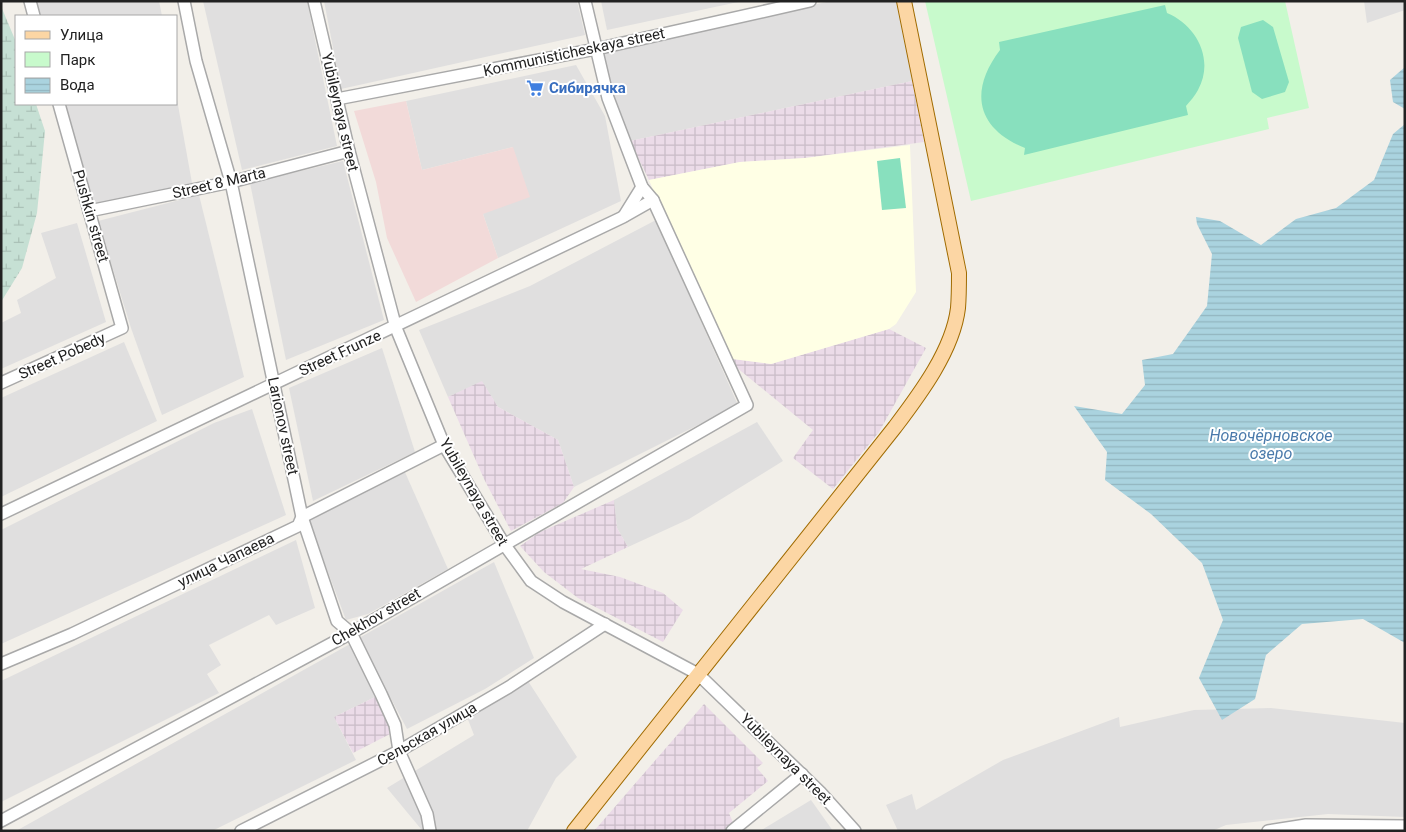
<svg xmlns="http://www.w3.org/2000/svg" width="1406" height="832" viewBox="0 0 1406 832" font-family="Roboto,sans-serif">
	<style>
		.residential { fill: #e0dfdf }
		.commercial { fill: #f2dad9 }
		.industrial { fill: url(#industrial-grid) }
		.education { fill: #ffffe5 }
		.wetland { fill: url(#wetland-marsh) }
		.park { fill: #c8facc }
		.pitch { fill: #88e0be }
		.water { fill: url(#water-rules) }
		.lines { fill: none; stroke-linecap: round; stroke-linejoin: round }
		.minor-casing { stroke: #a9a9a9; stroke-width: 14 }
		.major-casing { stroke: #a06b00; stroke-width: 16 }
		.minor { stroke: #fff; stroke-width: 11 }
		.major { stroke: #fcd6a4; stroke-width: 14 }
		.labels { text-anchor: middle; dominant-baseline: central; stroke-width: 4; stroke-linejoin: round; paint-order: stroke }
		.street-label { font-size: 15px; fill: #222; stroke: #fff }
		.shop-label { font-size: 15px; font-weight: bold; fill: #366cbe; stroke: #fff; text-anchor: start }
		.water-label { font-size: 16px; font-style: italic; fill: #4a7aab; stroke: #fff }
	</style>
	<defs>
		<pattern id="industrial-grid" width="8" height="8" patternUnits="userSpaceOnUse" patternTransform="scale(1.25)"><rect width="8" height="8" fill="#ebdbe8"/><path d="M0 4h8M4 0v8" fill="none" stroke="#c9bcc7"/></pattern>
		<pattern id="wetland-marsh" width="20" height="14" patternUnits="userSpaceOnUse" patternTransform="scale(1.25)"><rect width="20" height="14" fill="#c6e0d4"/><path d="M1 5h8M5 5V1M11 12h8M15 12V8" fill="none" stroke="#aac0b6"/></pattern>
		<pattern id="water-rules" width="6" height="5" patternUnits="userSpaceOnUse" patternTransform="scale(1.25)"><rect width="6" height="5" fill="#aad3df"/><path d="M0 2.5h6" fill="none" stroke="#92b5bf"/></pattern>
	</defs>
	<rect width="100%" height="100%" fill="#f2efe9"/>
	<g class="residential">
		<polygon points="36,1 159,1 162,16 40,16"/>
		<polygon points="203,1 307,1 337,146 242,170"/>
		<polygon points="324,1 577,1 585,35 341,89"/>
		<polygon points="601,1 743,1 607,30"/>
		<polygon points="831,1 898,1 912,81 630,141 611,100 600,51"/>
		<polygon points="1364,1 1405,1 1405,10 1367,23"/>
		<polygon points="576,65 605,116 621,201 498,258 483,214 513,147 422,170 406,101"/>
		<polygon points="176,94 192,183 93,205 65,104 176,104"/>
		<polygon points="343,161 384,320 286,360 250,183"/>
		<polygon points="199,195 244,377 162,415 131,328 98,221"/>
		<polygon points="656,220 738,405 574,487 558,440 498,407 482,382 448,397 419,330 530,286"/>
		<polygon points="77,223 106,322 1,369 1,323 21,313 17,300 56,278 41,233"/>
		<polygon points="124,342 157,421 1,497 1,398"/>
		<polygon points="382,348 415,452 313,501 289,388"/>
		<polygon points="252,409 286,515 1,644 1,530 214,423"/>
		<polygon points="757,422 783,461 689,519 628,547 617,528 614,500"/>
		<polygon points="404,470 448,569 368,614 346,620 307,516"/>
		<polygon points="296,540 315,608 276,625 269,615 209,645 221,665 207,674 219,693 1,802 1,681"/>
		<polygon points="494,562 534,658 485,689 407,729 359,638"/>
		<polygon points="350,644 375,697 334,717 356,760 212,831 16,831"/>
		<polygon points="528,681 577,757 556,778 527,831 419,831 421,829 387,788 474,735 467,717"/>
		<polygon points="1271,708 1405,723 1405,817 1328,814 1226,825 1212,831 898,831 886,805 912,794 916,810 1003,760 1119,717 1120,727 1194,710"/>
		<polygon points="811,800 833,831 760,831"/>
	</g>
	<polygon class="commercial" points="406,101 422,170 513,147 530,197 483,214 498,258 416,302 387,238 376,182 354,111"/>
	<g class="industrial">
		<polygon points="912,81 924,142 805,158 740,162 649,180 630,141"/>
		<polygon points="889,329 926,348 879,432 833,489 793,458 813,430 725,358 771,364"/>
		<polygon points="482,381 498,407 558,440 574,487 563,503 511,531 484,479 448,397"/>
		<polygon points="614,500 617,528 628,547 581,569 620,577 663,593 683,610 663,642 578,598 544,572 520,546 540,532"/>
		<polygon points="375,697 392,733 353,753 334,717"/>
		<polygon points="704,704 763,763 757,768 768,781 729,813 734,825 727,831 594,831"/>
	</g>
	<polygon class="education" points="910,145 916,292 896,324 889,329 771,364 725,358 649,180 740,162 805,158"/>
	<polygon class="wetland" points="1,6 16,42 16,104 36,104 45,131 37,213 22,268 1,302"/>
	<polygon class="park" points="925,1 1285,1 1309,108 1267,118 1269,129 971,201"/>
	<g class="pitch">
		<path d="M1165,5L1167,13C1196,25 1215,59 1198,90C1195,96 1190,101 1186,106L1188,115L1024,155L1025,148C976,128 969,91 1000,50L999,42Z"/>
		<polygon points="1263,20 1273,27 1289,82 1285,92 1262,99 1252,92 1238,38 1241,27"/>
		<polygon points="900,158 906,208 882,210 877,161"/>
	</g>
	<g class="water">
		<polygon points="1405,67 1405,109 1393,102 1390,80"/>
		<polygon points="1405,124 1405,643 1363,619 1302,624 1266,655 1255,699 1222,720 1199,678 1223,620 1202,563 1151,514 1105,480 1107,452 1074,406 1122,414 1145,385 1142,360 1173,354 1207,306 1212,254 1197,224 1196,217 1220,221 1261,245 1296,219 1336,208 1374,180 1393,134"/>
	</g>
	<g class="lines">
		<g class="minor-casing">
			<g id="minor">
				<polyline points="30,1 34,16"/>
				<polyline points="184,1 196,61 231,182 302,517 337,621 351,633 381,694 395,725 399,751 427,814 430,831"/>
				<polyline points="314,1 349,151 396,328 444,445 504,544 531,581 563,602 698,674 820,792 855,831"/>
				<polyline points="337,99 596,49 810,1"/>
				<polyline points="89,211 231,182 349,151"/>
				<polyline points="624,216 642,187"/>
				<polyline points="1,383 122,328 59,104"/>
				<path d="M1,514C208,415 416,318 623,217L653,200"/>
				<polyline points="1,664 72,634 298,526 302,517 444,445"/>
				<polyline points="1,821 351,633 747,405 653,200 642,187 608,98 585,1"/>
				<polyline points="241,831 399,751 509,687 605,624"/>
				<polyline points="732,831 802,774"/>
				<polyline points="1268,831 1306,825 1405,826"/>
			</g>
		</g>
		<g class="major-casing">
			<path id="major" d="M574,831L895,427C920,394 953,350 958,308C959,296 959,284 959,273L904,1"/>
		</g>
		<use href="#minor" class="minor"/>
		<use href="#major" class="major"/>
	</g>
	<defs>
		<g id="supermarket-bare" transform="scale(1.35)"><path d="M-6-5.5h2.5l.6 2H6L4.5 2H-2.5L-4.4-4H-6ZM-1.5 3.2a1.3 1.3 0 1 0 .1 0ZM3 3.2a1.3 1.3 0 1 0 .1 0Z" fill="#3f7fe0" stroke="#fff" stroke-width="2.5" paint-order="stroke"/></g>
	</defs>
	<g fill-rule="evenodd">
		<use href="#supermarket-bare" x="535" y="88"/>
	</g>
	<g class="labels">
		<g class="street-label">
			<text transform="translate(574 52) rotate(-12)">Kommunisticheskaya street</text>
			<text transform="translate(340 112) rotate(77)">Yubileynaya street</text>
			<text transform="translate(219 183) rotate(-13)">Street 8 Marta</text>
			<text transform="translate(91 216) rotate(74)">Pushkin street</text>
			<text transform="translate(340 353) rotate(-25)">Street Frunze</text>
			<text transform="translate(62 356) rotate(-24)">Street Pobedy</text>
			<text transform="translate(283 426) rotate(78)">Larionov street</text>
			<text transform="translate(474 492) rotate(60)">Yubileynaya street</text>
			<text transform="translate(226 560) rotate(-26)">улица Чапаева</text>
			<text transform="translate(376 617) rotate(-30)">Chekhov street</text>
			<text transform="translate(427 734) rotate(-30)">Сельская улица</text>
			<text transform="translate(786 759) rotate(45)">Yubileynaya street</text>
		</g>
		<g class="shop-label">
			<text x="549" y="88">Сибирячка</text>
		</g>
		<g class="water-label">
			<text x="1271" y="435">Новочёрновское<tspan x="1271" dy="18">озеро</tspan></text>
		</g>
	</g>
	<rect width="1406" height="832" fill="none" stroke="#222222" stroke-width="5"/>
	<rect x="15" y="15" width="162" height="90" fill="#ffffff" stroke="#a7a7a7"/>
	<rect x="25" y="31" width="25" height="8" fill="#fcd6a4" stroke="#a7a7a7"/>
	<text x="60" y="40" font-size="15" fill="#222222">Улица</text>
	<rect x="25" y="52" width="25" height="15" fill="#c8facc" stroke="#a7a7a7"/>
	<text x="60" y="65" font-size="15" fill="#222222">Парк</text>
	<rect x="25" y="78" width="25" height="15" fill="url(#water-rules)" stroke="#a7a7a7"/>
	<text x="60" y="90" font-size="15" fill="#222222">Вода</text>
</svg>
